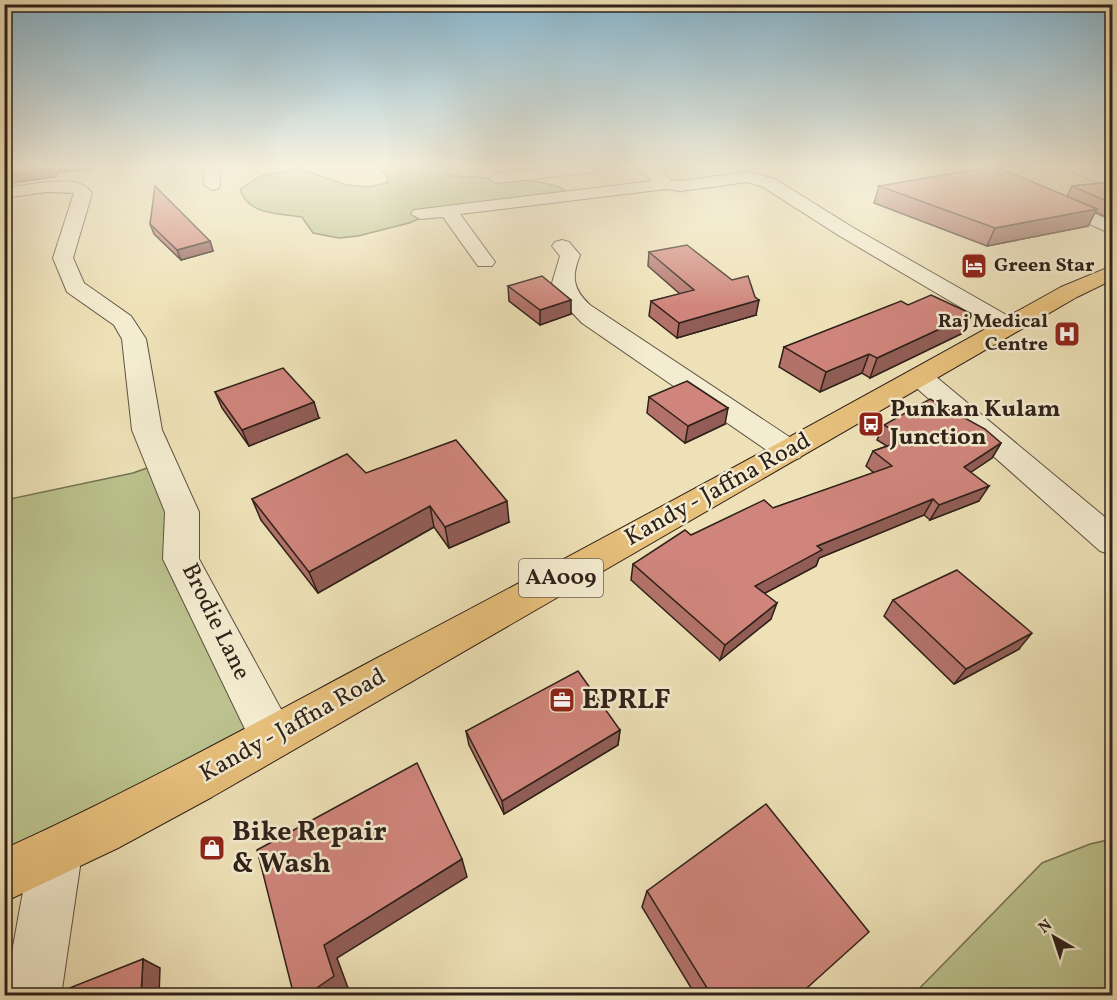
<svg xmlns="http://www.w3.org/2000/svg" width="1117" height="1000" viewBox="0 0 1117 1000" font-family="Vollkorn,serif">
	<style>
		.green { fill: #bbc28d; stroke: #757254; stroke-width: 1.5 }
		.lines { fill: none; stroke-linecap: round; stroke-linejoin: round }
		.minor-casing { stroke: #5f5141; stroke-width: 2 }
		.highway-casing { stroke: #2f211a; stroke-width: 2 }
		.minor { fill: #f4ecd0; fill-rule: evenodd }
		.highway { fill: #e7c07c; fill-rule: evenodd }
		.wall { fill: #b2726a; stroke: #2f211a; stroke-width: 1.5 }
		.shaded-wall { fill: #915d56; stroke: #2f211a; stroke-width: 1.5 }
		.building { fill: #cf857b; stroke: #2f211a; stroke-width: 1.5 }
		.labels { text-anchor: middle; dominant-baseline: central; stroke-width: 5; stroke-linejoin: round; paint-order: stroke }
		.far-poi-label { font-size: 20px; font-weight: bold; fill: #2f211a; stroke: #f4ecd0; text-anchor: start }
		.shield { fill: #f4ecd0; stroke: #6a5e51; stroke-width: 1.5 }
		.shield-label { font-size: 22px; font-weight: bold; fill: #2f211a }
		.poi-label { font-size: 24px; font-weight: bold; fill: #2f211a; stroke: #f4ecd0; text-anchor: start }
		.street-label { font-size: 24px; fill: #2f211a; stroke: #f4ecd0 }
		.near-poi-label { font-size: 28px; font-weight: bold; fill: #2f211a; stroke: #f4ecd0; text-anchor: start }
	</style>
	<rect width="100%" height="100%" fill="#eee1b7"/>
	<filter id="stains"><feTurbulence type="fractalNoise" baseFrequency=".00333" numOctaves="4"/><feColorMatrix values="0 0 0 0 .2 0 0 0 0 .09 0 0 0 0 .02 0 0 0 .5 -.17"/></filter>
	<radialGradient id="worn" r=".72"><stop offset=".6" stop-color="#630" stop-opacity="0"/><stop offset="1" stop-color="#630" stop-opacity=".3"/></radialGradient>
	<g class="green">
		<path d="M376,167H441L449,176C469,177 551,178 564,190C566,192 567,195 569,198L423,217L409,223L358,236L339,238L313,233L302,217C280,213 248,216 240,189L261,176L298,168L346,185L369,187L387,183L388,177Z"/>
		<polygon points="161,463 181,559 272,737 5,876 5,500 133,473"/>
		<polygon points="1112,839 1112,995 913,995 1042,863 1090,844"/>
	</g>
	<g class="lines">
		<g class="minor-casing">
			<g id="minor">
				<polygon points="203,167 219,167 220,185 218,189 212,190 204,185"/>
				<polygon points="552,167 603,167 595,172 496,183 488,178 496,173"/>
				<polygon points="638,167 656,167 671,180 681,181 748,172 775,179 852,227 1017,321 1021,326 1017,331 1009,333 1001,331 838,235 763,187 747,182 681,191 666,189 460,214 495,262 492,266 478,266 443,217 420,219 411,214 414,210 652,181"/>
				<polygon points="964,167 985,167 1112,221 1112,234 966,170"/>
				<polygon points="1065,167 1087,167 1112,177 1112,188 1067,170"/>
				<path d="M47,182C64,182 81,178 92,193L73,258L84,283L131,316L146,339L162,430L199,512V559L288,722L295,737L288,752L272,759L256,752L163,559L165,512L132,430L122,339L114,325L67,292L53,258L74,193L47,192L4,198V188Z"/>
				<path d="M562,240L569,242L580,255C571,277 573,289 590,305L800,444L804,451L800,458L789,461L778,458L582,323L561,301L552,283L560,256L552,246L555,242Z"/>
				<polygon points="920,369 929,371 1112,523 1112,555 1100,551 911,383 907,377 911,371"/>
				<polygon points="56,827 74,835 82,853 61,996 4,996 30,853 38,835"/>
			</g>
		</g>
		<g class="highway-casing">
			<path id="highway" d="M1112,266V280L1077,297L212,797L118,848L4,902V849C132,791 255,723 379,657C608,537 835,413 1061,287Z"/>
		</g>
		<use href="#minor" class="minor"/>
		<use href="#highway" class="highway"/>
	</g>
	<g class="wall">
		<polygon points="1113,182 1113,220 1095,212 1088,226 987,246 874,203 879,186 1067,196 1072,186"/>
		<polygon points="150,224 210,241 213,251 181,260 154,234"/>
		<polygon points="649,252 756,315 677,338 649,316 651,301 680,294 648,266"/>
		<polygon points="508,286 571,314 540,325 509,301"/>
		<polygon points="1113,332 1113,347 1106,342"/>
		<polygon points="963,333 870,378 862,373 820,392 779,367 784,347"/>
		<polygon points="215,392 319,418 249,446 222,408"/>
		<polygon points="649,397 725,424 685,443 647,413"/>
		<polygon points="884,425 1001,443 992,458 971,472 979,501 930,520 924,515 819,558 816,566 765,593 771,619 720,660 631,580 633,564 691,535 773,508 874,473 866,466 873,451 887,446 877,440"/>
		<polygon points="366,473 509,522 449,548 434,527 318,593 261,520 252,499"/>
		<polygon points="893,600 1019,649 954,684 884,616"/>
		<polygon points="620,730 618,745 504,814 469,745 466,731"/>
		<polygon points="647,891 798,996 696,996 642,907"/>
	</g>
	<g class="shaded-wall">
		<polygon points="53,167 94,167 93,169 59,172 56,177 4,184 4,174"/>
		<polygon points="1097,209 1088,226 987,246 995,228"/>
		<polygon points="210,241 213,251 181,260 177,250"/>
		<polygon points="571,300 571,314 540,325 540,310"/>
		<polygon points="759,300 756,315 677,338 679,323"/>
		<polygon points="972,314 963,333 870,378 877,358"/>
		<polygon points="869,354 862,373 820,392 826,372"/>
		<polygon points="314,402 319,418 249,446 242,430"/>
		<polygon points="728,408 725,424 685,443 688,426"/>
		<polygon points="1001,443 992,458 955,483 964,467"/>
		<polygon points="989,486 979,501 930,520 939,505"/>
		<polygon points="933,499 924,515 819,558 816,566 750,601 755,586 817,546"/>
		<polygon points="507,501 509,522 449,548 445,527"/>
		<polygon points="430,506 434,527 318,593 309,572"/>
		<polygon points="777,603 771,619 720,660 725,645"/>
		<polygon points="1032,633 1019,649 954,684 966,669"/>
		<polygon points="620,730 618,745 504,814 502,801"/>
		<polygon points="462,859 467,877 337,958 348,988 337,996 305,996 324,945"/>
		<polygon points="143,959 160,968 159,996 141,996"/>
	</g>
	<g class="building">
		<polygon points="4,167 53,167 52,169 4,174"/>
		<polygon points="989,167 997,167 1097,209 995,228 879,186"/>
		<polygon points="1113,182 1113,204 1072,186"/>
		<polygon points="155,186 210,241 177,250 150,224"/>
		<polygon points="687,245 732,280 748,276 755,297 759,300 679,323 651,301 694,290 649,252"/>
		<polygon points="542,276 571,300 540,310 508,286"/>
		<polygon points="931,295 972,314 877,358 869,354 826,372 784,347 901,301 908,305"/>
		<polygon points="283,368 314,402 242,430 215,392"/>
		<polygon points="687,381 728,408 688,426 649,397"/>
		<polygon points="930,399 985,429 1001,443 964,467 989,486 939,505 933,499 817,546 822,550 755,586 777,603 725,645 633,564 685,530 691,535 764,500 773,508 892,466 873,451 908,439 884,425"/>
		<polygon points="456,440 507,501 445,527 430,506 309,572 252,499 347,454 366,473"/>
		<polygon points="957,570 1032,633 966,669 893,600"/>
		<polygon points="578,671 620,730 502,801 466,731"/>
		<polygon points="417,763 462,859 324,945 334,976 305,996 294,996 257,850"/>
		<polygon points="766,804 869,932 798,996 712,996 647,891"/>
		<polygon points="143,959 141,996 67,996 67,989"/>
	</g>
	<linearGradient id="sky" x2="0" y2="1"><stop stop-color="#88b8d2"/><stop offset="0.54" stop-color="#f7f2df"/><stop offset="1" stop-color="#f7f2df" stop-opacity="0"/></linearGradient>
	<rect width="1117" height="307" fill="url(#sky)"/>
	<defs>
		<g id="hotel-square" transform="scale(1.35)"><rect x="-9" y="-9" width="18" height="18" rx="4" fill="#8f2418" stroke="#f4ecd0"/><path d="M-6-4.5h1.5V1H6V5H4.5V3h-9V5H-6ZM-4 0a1.8 1.8 0 1 1 3.6 0ZM.5 0V-2.5h3Q6-2.5 6 0Z" fill="#fff"/></g>
		<g id="hospital-square" transform="scale(1.35)"><rect x="-9" y="-9" width="18" height="18" rx="4" fill="#8f2418" stroke="#f4ecd0"/><path d="M-5-5h3v3.5h4V-5h3V5h-3V1.5h-4V5h-3Z" fill="#fff"/></g>
		<g id="bus-square" transform="scale(1.35)"><rect x="-9" y="-9" width="18" height="18" rx="4" fill="#8f2418" stroke="#f4ecd0"/><path d="M-5-6H5V4H4V6H2V4H-2V6H-4V4H-5ZM-3.5-4V0h7V-4ZM-3.5 1.2v1.5H-2V1.2ZM2 1.2v1.5H3.5V1.2Z" fill="#fff"/></g>
		<g id="office-square" transform="scale(1.35)"><rect x="-9" y="-9" width="18" height="18" rx="4" fill="#8f2418" stroke="#f4ecd0"/><path d="M-6-3h4V-5.5h4V-3h4V5H-6ZM-1-4.5V-3h2v-1.5ZM-6 0V1H6V0Z" fill="#fff"/></g>
		<g id="shop-square" transform="scale(1.35)"><rect x="-9" y="-9" width="18" height="18" rx="4" fill="#8f2418" stroke="#f4ecd0"/><path d="M-5-2.5h2.3a2.7 3.5 0 0 1 5.4 0H5L5.5 6h-11ZM-1.5-2.5h3a1.5 2.3 0 0 0-3 0Z" fill="#fff"/></g>
	</defs>
	<g fill-rule="evenodd">
		<use href="#hotel-square" x="974" y="266"/>
		<use href="#hospital-square" x="1067" y="334"/>
		<use href="#bus-square" x="871" y="424"/>
		<use href="#office-square" x="562" y="700"/>
		<use href="#shop-square" x="212" y="848"/>
	</g>
	<g class="labels">
		<g class="far-poi-label">
			<text x="994" y="266">Green Star</text>
			<text x="1048" y="322" text-anchor="end">Raj Medical<tspan x="1048" dy="23">Centre</tspan></text>
		</g>
		<rect class="shield" x="519" y="559" width="84" height="38" rx="4.5"/>
		<g class="shield-label">
			<text x="561" y="578">AA009</text>
		</g>
		<g class="poi-label">
			<text x="890" y="410">Punkan Kulam<tspan x="890" dy="28">Junction</tspan></text>
		</g>
		<g class="street-label">
			<text transform="translate(718 490) rotate(-29)">Kandy - Jaffna Road</text>
			<text transform="translate(215 622) rotate(64)">Brodie Lane</text>
			<text transform="translate(293 726) rotate(-29)">Kandy - Jaffna Road</text>
		</g>
		<g class="near-poi-label">
			<text x="582" y="700">EPRLF</text>
			<text x="232" y="832">Bike Repair<tspan x="232" dy="32">&amp; Wash</tspan></text>
		</g>
	</g>
	<rect width="1117" height="1000" fill="none" stroke="#eee1b7" stroke-width="24"/>
	<rect x="6" y="6" width="1105" height="988" fill="none" stroke="#2f211a" stroke-width="3"/>
	<rect x="12" y="12" width="1093" height="976" fill="none" stroke="#2f211a" stroke-width="1.5"/>
	<g transform="translate(1054 937) rotate(321)" stroke="#f4ecd0" stroke-width="4.5" paint-order="stroke">
	<path d="M0-4.5L10 22L0 15L-10 22Z" fill="#2f211a"/>
	<text y="-9" font-size="16" font-weight="bold" text-anchor="middle" fill="#2f211a">N</text>
	</g>
	<rect width="100%" height="100%" filter="url(#stains)"/>
	<rect width="100%" height="100%" fill="url(#worn)"/>
</svg>
